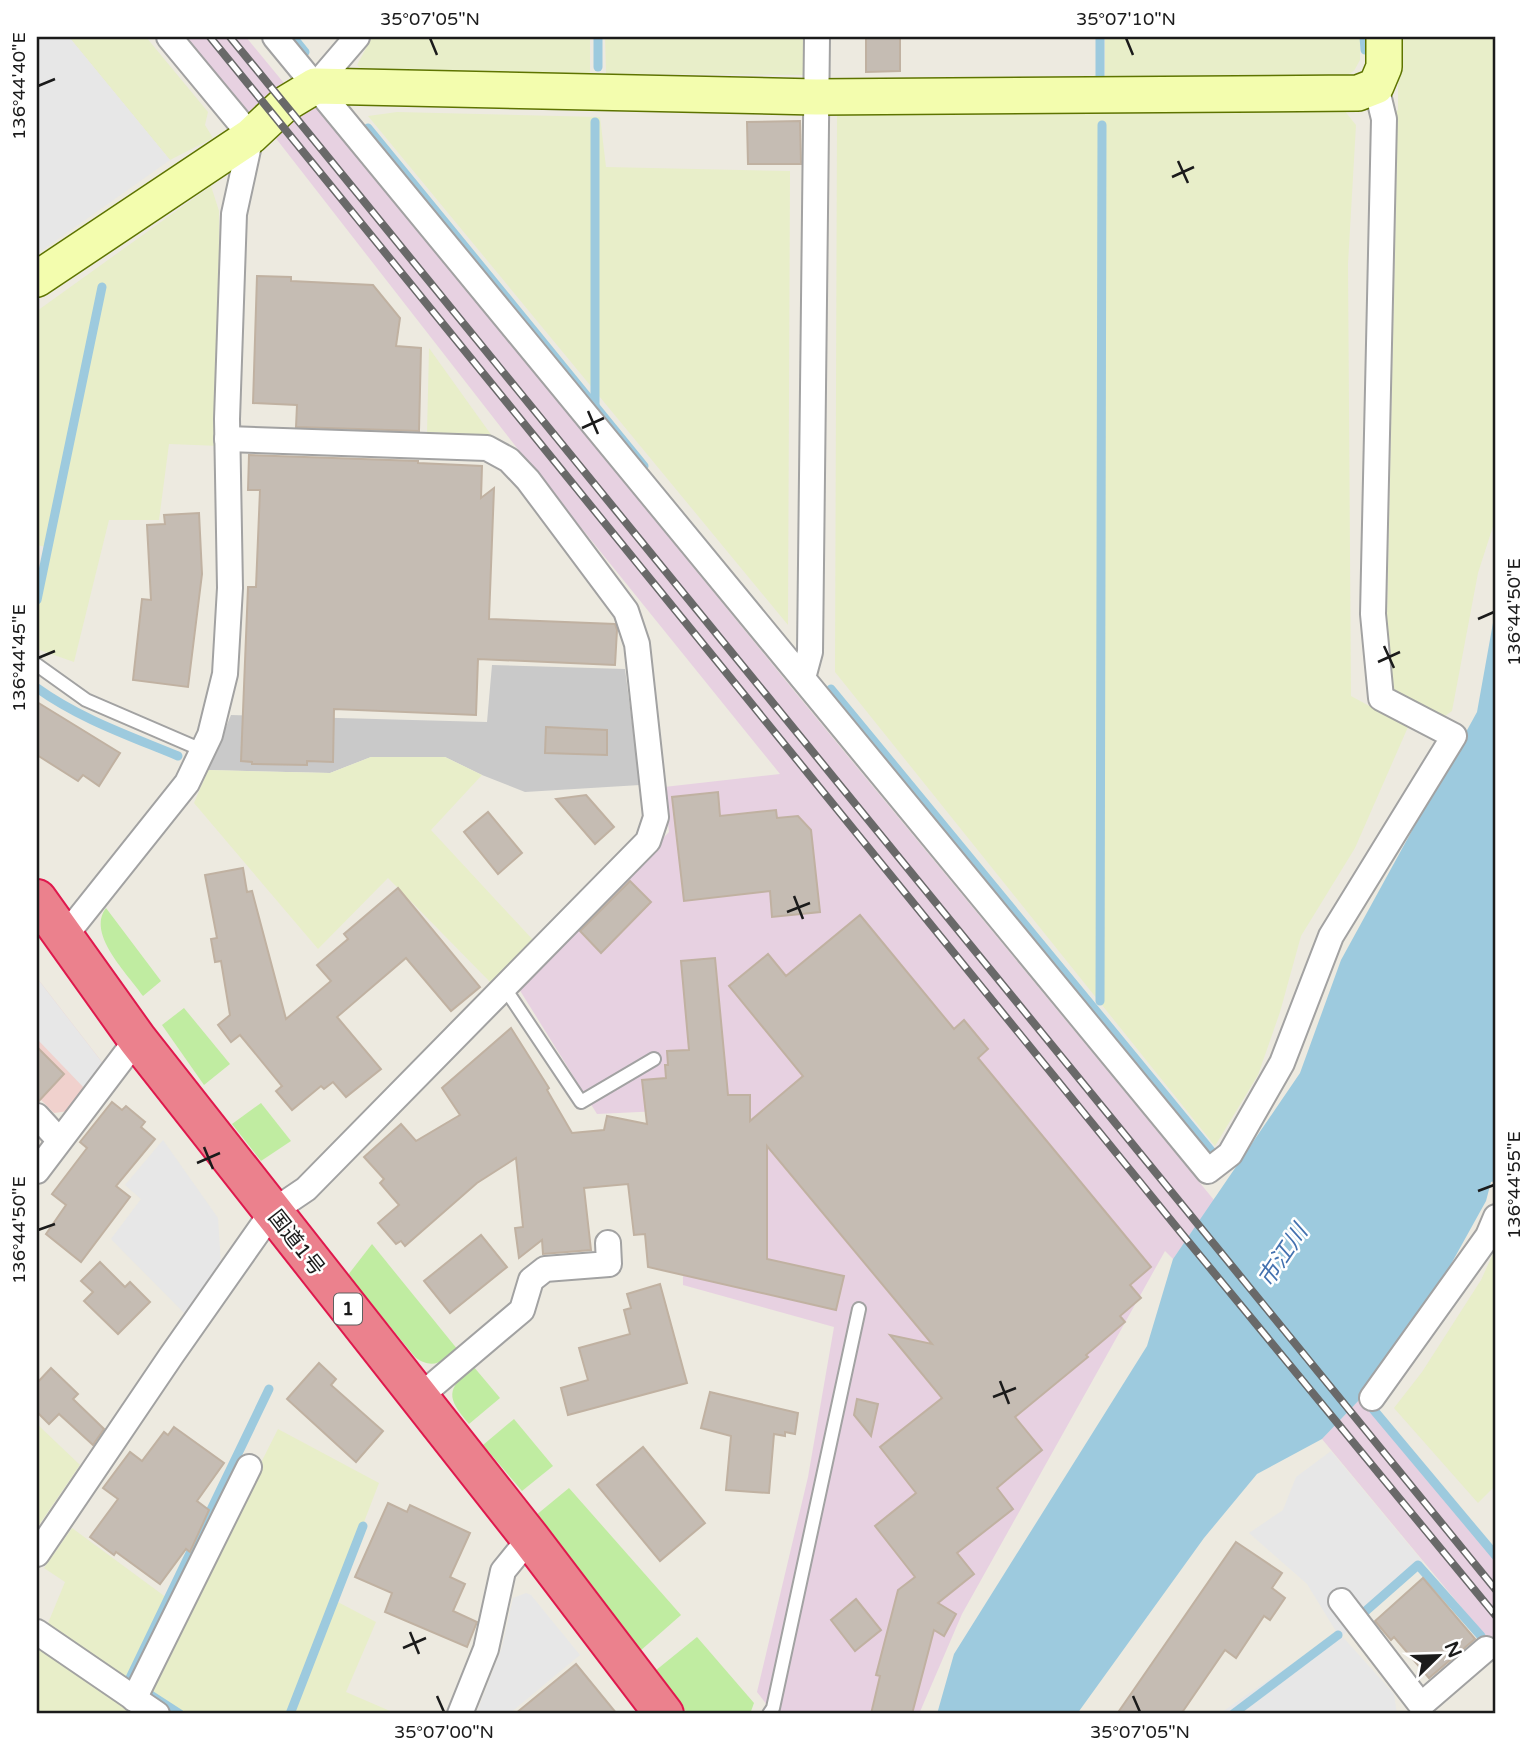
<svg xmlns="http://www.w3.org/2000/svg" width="1533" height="1751" viewBox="0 0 1533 1751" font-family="'Varela Round','Noto Sans JP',sans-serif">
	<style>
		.commercial { fill: #f0d1cd }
		.industrial { fill: #e7d1e1 }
		.religious { fill: #c9c9c9 }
		.farmland { fill: #e8eec9 }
		.grass { fill: #c0eca1 }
		.parking { fill: #e7e7e7 }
		.water { fill: #9dcade }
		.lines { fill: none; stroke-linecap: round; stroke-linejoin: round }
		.stream { stroke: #9dcade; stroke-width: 9 }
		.building { fill: #c5bcb3; stroke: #c0b1a1; stroke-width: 2 }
		.lane-casing { stroke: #a2a2a2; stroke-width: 16 }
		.street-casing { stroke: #a2a2a2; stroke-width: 28 }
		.secondary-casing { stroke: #5e7400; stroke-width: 38 }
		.highway-casing { stroke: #df194d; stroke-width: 42 }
		.lane { stroke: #fff; stroke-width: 12 }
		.street { stroke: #fff; stroke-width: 24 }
		.secondary { stroke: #f3fdae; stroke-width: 35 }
		.highway { stroke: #eb818d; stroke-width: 38 }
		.rail-casing { stroke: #696969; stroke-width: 8 }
		.rail { stroke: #fff; stroke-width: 5; stroke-dasharray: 16; stroke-linecap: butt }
		.ticks { fill: none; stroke: #1b1b1b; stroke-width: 2.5 }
		.labels { text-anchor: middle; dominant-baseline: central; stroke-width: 5; stroke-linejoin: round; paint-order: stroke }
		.shield { fill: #fff; stroke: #5f5f5f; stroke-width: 2 }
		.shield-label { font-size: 19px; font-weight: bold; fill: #1b1b1b }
		.street-label { font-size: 21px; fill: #1b1b1b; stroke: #fff }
		.water-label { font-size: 23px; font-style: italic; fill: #4371af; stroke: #fff }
		.neatline { fill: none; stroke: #1b1b1b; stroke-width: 2.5 }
		.ticks-label { font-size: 18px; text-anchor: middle; fill: #1b1b1b }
	</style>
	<rect width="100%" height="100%" fill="#edeae0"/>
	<polygon class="commercial" points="37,978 105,1066 69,1111 54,1113 37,1096"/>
	<g class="industrial">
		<polygon points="184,37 246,37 288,88 318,107 795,692 1214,1200 1173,1259 1165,1251 962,1614 919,1714 774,1714 757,1692 808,1477 834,1327 683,1285 682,1110 597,1114 519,989 669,832 664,787 780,774 524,457 271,132 250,119"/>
		<polygon points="1362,1397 1496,1558 1496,1649 1322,1439"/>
	</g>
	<polygon class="religious" points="492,665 625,669 640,785 525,792 482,775 445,757 371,757 330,773 208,770 231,715 487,722"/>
	<g class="farmland">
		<polygon points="69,37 146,37 208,112 205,125 213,138 170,160"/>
		<polygon points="372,37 590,37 590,74 365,72 357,65"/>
		<polygon points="605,37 805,37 804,75 606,74"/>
		<polygon points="1105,37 1360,37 1360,60 1354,71 1340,79 1105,81"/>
		<polygon points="1398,37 1496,37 1496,517 1478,573 1452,711 1442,718 1392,694 1386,664 1397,147 1392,141 1392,114 1398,110"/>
		<polygon points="1344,110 1356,125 1348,264 1351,696 1408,727 1355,848 1301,936 1280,1012 1258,1075 1215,1146 835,672 837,111"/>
		<polygon points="397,112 600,117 606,167 790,171 788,625 368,116"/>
		<polygon points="211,186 219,211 220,446 169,444 159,520 109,520 74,662 37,649 37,591 46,547 37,545 37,311"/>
		<polygon points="429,348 492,436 427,432"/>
		<polygon points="371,757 445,757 482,775 431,830 534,941 491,983 388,878 318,949 194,803 208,770 330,773"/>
		<polygon points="1496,1247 1496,1485 1478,1503 1394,1408 1422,1372 1481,1280"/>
		<polygon points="37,1424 80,1465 37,1528"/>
		<polygon points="278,1429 379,1483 334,1600 376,1622 346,1692 397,1714 300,1714 291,1710 289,1714 181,1714 146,1690"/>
		<polygon points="72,1528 167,1598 126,1686 46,1628 65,1582 44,1568"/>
		<polygon points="37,1643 145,1714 37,1714"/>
	</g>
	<g class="grass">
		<path d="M106,908L161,981L143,996C128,974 86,934 106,908Z"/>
		<polygon points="184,1008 230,1064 204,1085 162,1025"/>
		<polygon points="261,1103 291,1141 261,1161 232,1124"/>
		<path d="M372,1244L458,1350C444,1362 431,1370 415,1357L348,1275Z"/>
		<path d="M473,1366L500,1398L469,1424C446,1397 446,1390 473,1366Z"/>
		<polygon points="514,1419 553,1466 522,1491 483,1445"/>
		<polygon points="569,1488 681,1615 640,1651 535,1516"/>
		<polygon points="697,1637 754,1703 750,1714 688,1714 655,1671"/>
	</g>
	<g class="parking">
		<polygon points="37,37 69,37 170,160 37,254"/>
		<polygon points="37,978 105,1066 86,1090 37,1039"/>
		<polygon points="163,1140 218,1218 221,1265 186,1315 111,1239 141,1199 125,1185"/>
		<polygon points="1331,1451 1423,1562 1342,1636 1394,1694 1397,1714 1219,1714 1337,1633 1307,1584 1249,1533 1283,1510 1296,1477"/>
		<polygon points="526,1593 531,1595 580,1655 509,1714 476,1714 502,1647 513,1598"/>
	</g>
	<polygon class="water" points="1496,606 1496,1181 1491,1182 1486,1201 1445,1275 1362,1397 1322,1439 1257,1474 1204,1538 1077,1714 937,1714 954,1654 1147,1346 1173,1259 1300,1073 1341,960 1477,712"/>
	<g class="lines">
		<g class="stream">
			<polyline points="293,37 305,52"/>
			<polyline points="1364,37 1365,50"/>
			<polyline points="598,67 598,37"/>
			<polyline points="1100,77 1100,37"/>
			<polyline points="368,128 644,466"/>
			<polyline points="595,406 595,122"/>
			<polyline points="37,600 102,287"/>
			<path d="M37,688C80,719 130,736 178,756"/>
			<polyline points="831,689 1213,1153"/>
			<polyline points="1100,1001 1102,125"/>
			<polyline points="1367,1402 1496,1556"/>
			<polyline points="1360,1616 1418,1565 1481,1636"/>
			<polyline points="130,1678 269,1389"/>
			<polyline points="146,1692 180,1714"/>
			<polyline points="290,1714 363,1526"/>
			<polyline points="1233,1714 1338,1635"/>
		</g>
	</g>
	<g class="building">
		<polygon points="866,38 900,38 900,71 866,72"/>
		<polygon points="800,121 801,164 748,164 747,122"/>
		<polygon points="257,276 291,277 291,281 373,285 400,318 396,346 421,348 419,431 296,427 297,405 253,403"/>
		<polygon points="249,455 418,461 418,463 482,466 481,498 494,488 489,619 615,624 617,630 615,665 478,659 476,715 334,709 333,762 307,761 307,765 252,764 252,762 241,761 248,587 256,587 260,490 248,490"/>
		<polygon points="199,513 202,574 188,687 133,680 142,599 151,600 147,525 165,524 164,515"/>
		<polygon points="37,702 120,753 99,786 83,775 78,781 37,755"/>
		<polygon points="546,727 607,730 607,755 545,753"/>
		<polygon points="718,792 720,816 776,810 777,818 798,816 811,830 820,912 772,917 770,891 684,901 672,797"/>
		<polygon points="586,795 614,827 595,844 556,799"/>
		<polygon points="488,812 522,853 498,874 464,832"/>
		<polygon points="243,868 247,892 252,891 286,1019 331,981 317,965 348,939 344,934 398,888 480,987 451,1011 406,958 337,1017 381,1069 346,1097 333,1082 324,1089 321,1086 292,1110 276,1091 282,1086 240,1035 231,1042 218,1025 230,1015 221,961 215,962 211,939 217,938 205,875"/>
		<polygon points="630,881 651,902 601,953 580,931"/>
		<polygon points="860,915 954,1029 964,1020 988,1049 978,1058 1151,1267 1130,1285 1141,1298 1120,1316 1125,1322 1086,1355 1088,1357 1015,1417 1042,1450 997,1488 1013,1509 957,1553 974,1574 938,1603 956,1614 944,1636 934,1630 912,1714 871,1714 880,1676 876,1675 898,1590 915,1577 875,1526 916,1493 880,1447 942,1398 890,1335 932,1344 767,1146 767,1259 844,1276 836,1310 648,1267 645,1234 634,1235 628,1184 584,1188 591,1250 543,1254 542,1240 519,1258 515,1228 523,1227 516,1158 477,1183 405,1246 401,1241 396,1244 378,1223 399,1205 380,1183 384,1179 364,1157 401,1124 416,1141 460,1115 442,1088 511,1028 549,1088 547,1090 572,1133 604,1130 607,1116 647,1124 642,1080 666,1078 665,1065 668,1065 667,1051 689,1050 681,961 715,958 728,1095 750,1095 750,1121 803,1076 729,986 768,954 786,976"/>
		<polygon points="37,1047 64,1074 38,1102 37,1102"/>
		<polygon points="112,1102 122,1110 126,1106 145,1122 141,1127 155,1139 116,1186 130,1197 81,1262 46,1234 66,1205 52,1194 87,1148 80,1142"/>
		<polygon points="481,1235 507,1267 450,1313 424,1281"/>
		<polygon points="100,1262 125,1287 130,1282 150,1302 118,1334 84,1301 93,1292 81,1281"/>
		<polygon points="660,1284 687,1383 568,1415 561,1388 588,1380 579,1348 630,1334 624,1310 631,1308 627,1294"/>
		<polygon points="319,1363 336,1379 331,1385 383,1431 356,1462 287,1399"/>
		<polygon points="51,1368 78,1394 73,1399 104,1429 93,1445 59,1414 49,1424 37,1412 37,1383"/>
		<polygon points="710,1392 798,1413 795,1434 785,1432 785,1436 774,1434 769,1493 726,1490 731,1436 701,1428"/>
		<polygon points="857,1399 878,1404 871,1436 854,1415"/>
		<polygon points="174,1427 224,1463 197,1501 209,1510 190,1552 186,1549 160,1584 116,1552 114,1555 90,1537 118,1499 103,1488 130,1452 142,1461 164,1432 168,1435"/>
		<polygon points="643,1447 705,1523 660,1561 597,1485"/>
		<polygon points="388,1503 407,1512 410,1505 470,1533 450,1577 465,1584 453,1611 477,1622 467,1647 385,1612 392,1593 355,1577"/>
		<polygon points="1236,1542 1282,1573 1272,1588 1285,1598 1270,1620 1264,1616 1236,1658 1225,1650 1181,1714 1117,1714"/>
		<polygon points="1423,1578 1475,1639 1429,1678 1394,1637 1391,1640 1375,1621"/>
		<polygon points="856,1599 881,1630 855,1651 831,1620"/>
		<polygon points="576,1664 617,1714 515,1714"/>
	</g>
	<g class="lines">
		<g class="lane-casing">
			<g id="lane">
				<polyline points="37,665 86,700 202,750"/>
				<polyline points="504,987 581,1102 654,1059"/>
				<polyline points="769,1714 773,1708 859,1309"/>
			</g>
		</g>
		<g class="street-casing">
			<g id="street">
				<polyline points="275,37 1208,1171 1230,1154 1282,1063 1331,936 1454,736 1381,698 1373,614 1384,119 1376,86"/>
				<polyline points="315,86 357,37"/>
				<polyline points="803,678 810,652 817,37"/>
				<polyline points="65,936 187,783 210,735 225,674 230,588 227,419 234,214 251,136 169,37"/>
				<polyline points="37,1116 59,1140"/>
				<polyline points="37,1171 137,1039"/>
				<polyline points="418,1398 522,1310 531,1280 545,1269 609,1264 608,1243"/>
				<polyline points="1372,1398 1488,1236 1496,1217"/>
				<polyline points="37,1554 171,1356 272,1212 306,1189 648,841 656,817 637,644 626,611 528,480 509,460 487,448 227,439"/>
				<polyline points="1341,1601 1421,1705 1486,1649"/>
				<polyline points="37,1632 157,1714"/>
				<polyline points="134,1699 249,1467"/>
				<polyline points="460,1714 486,1649 503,1571 530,1538"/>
			</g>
		</g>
		<g class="secondary-casing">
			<polyline id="secondary" points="37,279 251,136 285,104 315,86 816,97 1358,93 1376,86 1384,67 1384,37"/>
		</g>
		<g class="highway-casing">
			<polyline id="highway" points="37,899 137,1039 530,1538 664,1714"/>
		</g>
		<use href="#lane" class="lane"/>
		<use href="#street" class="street"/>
		<use href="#secondary" class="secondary"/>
		<use href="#highway" class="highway"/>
		<g class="rail-casing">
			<g id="rail">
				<polyline points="210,37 1178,1229 1496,1616"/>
				<polyline points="230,37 1496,1590"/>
			</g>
		</g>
		<use href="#rail" class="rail"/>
	</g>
	<path class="ticks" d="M430,38L437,55M1126,38L1133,55M38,86L55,79M1178,161L1188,183M1172,177L1194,167M588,411L598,434M582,428L604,418M1478,619L1494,612M1384,646L1394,668M38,658L55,651M1378,662L1400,652M794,896L803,919M787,912L810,903M204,1147L213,1169M197,1163L220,1153M1478,1191L1494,1185M38,1230L55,1224M1000,1381L1009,1404M993,1397L1016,1388M410,1632L419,1654M403,1648L426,1638M437,1696L444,1712M1133,1696L1140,1712"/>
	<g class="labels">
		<rect class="shield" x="334" y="1293.5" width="28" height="31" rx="5"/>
		<g class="shield-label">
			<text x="348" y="1309">1</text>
		</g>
		<g class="street-label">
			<text transform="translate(296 1243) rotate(52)">国道1号</text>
		</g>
		<g class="water-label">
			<text transform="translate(1283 1256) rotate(-56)">市江川</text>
		</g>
	</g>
	<rect width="1533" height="1751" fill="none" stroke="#ffffff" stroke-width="77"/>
	<g transform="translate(1438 1656) rotate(67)" stroke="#ffffff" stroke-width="5" paint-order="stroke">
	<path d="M0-5L12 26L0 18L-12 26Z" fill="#1b1b1b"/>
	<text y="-10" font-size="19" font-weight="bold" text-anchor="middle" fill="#1b1b1b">N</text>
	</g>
	<rect x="38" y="38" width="1456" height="1674" class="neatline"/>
	<g class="ticks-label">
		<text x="430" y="25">35°07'05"N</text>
		<text x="1126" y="25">35°07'10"N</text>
		<text transform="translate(19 86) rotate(-90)" y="6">136°44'40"E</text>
		<text transform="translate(1514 612) rotate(-90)" y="6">136°44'50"E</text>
		<text transform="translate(19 658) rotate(-90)" y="6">136°44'45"E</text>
		<text transform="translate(1514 1185) rotate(-90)" y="6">136°44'55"E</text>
		<text transform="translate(19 1230) rotate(-90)" y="6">136°44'50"E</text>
		<text x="444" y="1738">35°07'00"N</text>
		<text x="1140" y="1738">35°07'05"N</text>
	</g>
</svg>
